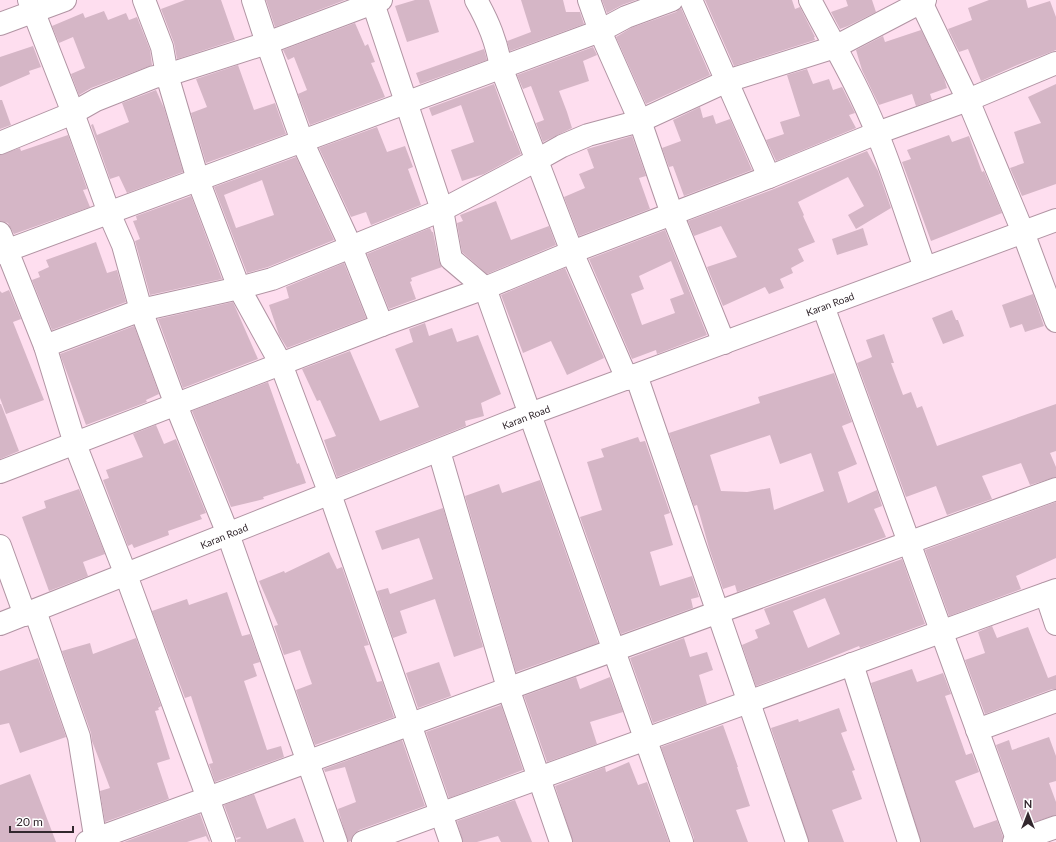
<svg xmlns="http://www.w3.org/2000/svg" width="1056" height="842" viewBox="0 0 1056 842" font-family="Lato,sans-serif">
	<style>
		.building { fill: #d5b6c6; fill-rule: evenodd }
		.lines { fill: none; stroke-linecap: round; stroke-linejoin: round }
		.minor-casing { stroke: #b194a3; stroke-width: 24 }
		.tertiary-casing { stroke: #b194a3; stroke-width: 24 }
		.minor { stroke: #fff; stroke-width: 22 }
		.tertiary { stroke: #fff; stroke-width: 22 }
		.labels { text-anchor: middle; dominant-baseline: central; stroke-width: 3; stroke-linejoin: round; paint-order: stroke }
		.street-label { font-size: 10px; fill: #33282e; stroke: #fff }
	</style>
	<rect width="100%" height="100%" fill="#fedeef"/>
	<g class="building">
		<polygon points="185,0 221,0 235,40 177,59 174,43 161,9"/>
		<polygon points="266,0 345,0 275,27"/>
		<polygon points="415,0 429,0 439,32 407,42 395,6"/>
		<polygon points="521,0 563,0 566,12 580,12 584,24 510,51 507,41 531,32"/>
		<polygon points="602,0 636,0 622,5 607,13"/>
		<polygon points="705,0 792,0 795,9 800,7 815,37 814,37 815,40 734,66"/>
		<polygon points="846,0 872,0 876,12 848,26 840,29 831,12 848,6"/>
		<polygon points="989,0 1026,0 1028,8 1050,1 1056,17 1056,50 1015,66 981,81 968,49 959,52 948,29 972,20 968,8"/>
		<polygon points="681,8 710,75 646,104 616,37 631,28 676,12"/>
		<polygon points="104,11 108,20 126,13 129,20 137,17 150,50 152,65 91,88 79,95 71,74 85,68 73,37 59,43 52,26 83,13 85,18"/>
		<polygon points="355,23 365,46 368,44 375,62 371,63 385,97 310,125 298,94 307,90 294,57 288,60 283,50"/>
		<polygon points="921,30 944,78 947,88 930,94 932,100 916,106 912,94 879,105 862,70 856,50 883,36 885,42"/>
		<polygon points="33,46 41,67 29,71 30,74 0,87 0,57"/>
		<polygon points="593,47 597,55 583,61 589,81 559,91 567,112 572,128 543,142 536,123 544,120 531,86 523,89 517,75"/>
		<polygon points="484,49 487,60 420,84 416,73"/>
		<polygon points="238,65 254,110 275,103 286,134 206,163 191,113 207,107 196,79"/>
		<polygon points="807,69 813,84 829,79 833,90 842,87 855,113 849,115 856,128 776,161 766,140 784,134 780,122 800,116 787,75"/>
		<polygon points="494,84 511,131 512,131 521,154 484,174 462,181 451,150 474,142 461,105 432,116 429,108"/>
		<polygon points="1056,84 1056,184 1022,196 1010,168 1024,163 1014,132 1041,123 1028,97"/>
		<polygon points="156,90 164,108 183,172 127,193 119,176 110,179 91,125 93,124 97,135 129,122 122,103"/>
		<polygon points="0,100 2,100 11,125 0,129"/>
		<polygon points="700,107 703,118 713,115 716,124 730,119 752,170 684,196 673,166 669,167 662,148 681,141 673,120"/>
		<polygon points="377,127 387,152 405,146 413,167 408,169 421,205 371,225 366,212 351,217 319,148"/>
		<polygon points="68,135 87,189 83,190 90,207 14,234 8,223 0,221 0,155 20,148 21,151"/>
		<polygon points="949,135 952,142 969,136 982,172 984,171 1002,213 931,241 902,162 911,159 907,150"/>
		<polygon points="632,136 646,176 639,178 650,209 579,236 564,197 585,188 579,174 594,168 587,149"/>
		<polygon points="867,151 878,171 891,208 856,229 848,215 864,206 848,177 798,202 804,215 803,216 815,242 798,249 804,261 791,268 793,273 780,279 784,288 769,294 765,287 723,306 707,267 737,257 721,226 694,236 688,221 774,189"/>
		<path d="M296,157L334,240L268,267L247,273L214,187ZM262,180L274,215L236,228L224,195Z"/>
		<polygon points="191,196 222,279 150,295 135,241 140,239 133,221 137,220 136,216"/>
		<polygon points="496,201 511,240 549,226 556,245 487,274 462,252 457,223 463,221 460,215"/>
		<polygon points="430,228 432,232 433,232 439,261 442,267 411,278 412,281 410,282 416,299 389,309 367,254"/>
		<polygon points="863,228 868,245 837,255 832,239"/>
		<path d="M665,230L707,335L657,354L656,350L632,359L589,259ZM671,261L684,294L670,299L675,313L642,325L631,294L644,289L639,276Z"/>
		<polygon points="96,242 107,273 117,270 126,302 52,330 32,280 40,277 38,272 49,267 46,260"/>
		<polygon points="344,263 366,318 287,348 279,335 269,305 289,298 286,287"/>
		<polygon points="565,268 604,358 567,375 551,341 523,353 501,295"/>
		<polygon points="9,290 21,319 13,322 44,400 6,414 0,398 0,291 2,293"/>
		<polygon points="1033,294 1044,326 1025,332 1022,324 1010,328 1002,305"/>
		<polygon points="233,302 258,359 183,388 158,319"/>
		<polygon points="952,310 956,320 958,320 964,336 943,344 932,318"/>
		<polygon points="425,323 429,336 452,328 457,342 478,335 501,394 481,403 484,416 465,421 466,426 337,477 324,440 336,436 320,400 317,401 302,369 350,351 380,421 419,407 395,349 413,342 409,329"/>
		<polygon points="134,326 159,394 146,400 147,402 86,425 60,354"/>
		<polygon points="884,334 894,363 891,363 903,395 911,392 917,408 922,406 937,446 1056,404 1056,451 1050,453 1056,467 1056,477 1030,485 1021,463 982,476 992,499 947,515 936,486 906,497 857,363 872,357 866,340"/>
		<path d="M834,373L852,422L842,426L857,464L838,472L848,503L877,490L882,506L874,509L886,537L737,592L735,585L723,589L709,548L697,505L694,506L669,433L760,403L758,397ZM770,435L780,464L811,453L824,491L774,510L770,488L747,492L721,491L710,455Z"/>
		<polygon points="268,382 297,464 299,463 306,483 263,497 264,499 231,507 192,411"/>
		<polygon points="0,404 1,404 19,451 0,459"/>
		<polygon points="156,425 164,444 176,439 206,513 200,515 202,519 168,531 169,535 134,548 132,544 128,546 103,480 109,478 106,470 143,457 133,434"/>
		<polygon points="638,437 640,442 645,441 670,513 664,515 673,545 650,552 660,586 692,576 699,597 691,599 693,608 621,634 580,517 602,510 587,462 604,457 601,449"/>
		<polygon points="540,480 598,643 516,672 465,496 499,484 502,493"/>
		<polygon points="79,489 105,554 83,562 88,576 49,591 22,517 46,508 44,501"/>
		<polygon points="1056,502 1056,558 1016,576 1021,589 949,616 925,550"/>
		<polygon points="443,508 483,647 454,657 435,599 400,611 407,633 393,638 377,591 388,588 390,594 433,579 419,538 382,550 375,531"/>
		<polygon points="329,552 337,569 342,567 369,645 364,646 377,682 382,681 394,717 315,745 296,690 312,684 300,650 284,655 274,626 278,625 259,581 284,571 285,573"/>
		<path d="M902,559L925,624L860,648L859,646L805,668L756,686L742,645L758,638L755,630L770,624L764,609ZM825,598L840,634L808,648L793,611Z"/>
		<polygon points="227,592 242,636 250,634 260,662 253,664 257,676 244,681 267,750 281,746 284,757 215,782 209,764 213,763 191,696 185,698 152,611 187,599 189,605"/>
		<polygon points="992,626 997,638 1028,627 1048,678 1056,675 1056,689 1052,689 985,714 965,660 985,653 978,632"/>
		<polygon points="136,638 161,706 158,708 159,710 155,711 170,759 157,763 169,799 105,822 100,791 110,788 92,741 91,733 62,651 90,643 93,654"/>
		<polygon points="684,638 690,657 707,652 713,670 699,675 707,704 653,723 630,658"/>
		<polygon points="38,658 66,737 20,753 9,723 0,725 0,671"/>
		<polygon points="439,662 451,696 418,708 406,673"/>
		<polygon points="912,669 917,682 943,673 951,694 945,696 966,755 972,753 979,772 955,781 974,828 997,820 1003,837 1002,842 921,842 871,683"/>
		<polygon points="576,677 580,689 610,677 623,712 590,722 597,744 547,762 524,696"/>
		<polygon points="501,705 523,770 449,798 426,732"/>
		<polygon points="839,708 847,731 841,733 855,770 852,771 862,799 832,810 844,842 809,842 771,728 798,719 799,722"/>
		<polygon points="723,725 738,767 737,767 750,806 736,810 748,842 694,842 694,838 661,747"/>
		<polygon points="1049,737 1056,756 1056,781 1049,783 1056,802 1056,815 1025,825 996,745 1009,740 1012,750"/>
		<polygon points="402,740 425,806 359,830 354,834 351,841 348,842 338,809 356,802 345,767 325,772 324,769"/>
		<polygon points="629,762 638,785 647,782 669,842 573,842 555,786 605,767 606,772"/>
		<polygon points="30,774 56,842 0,842 0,785"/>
		<polygon points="254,794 267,829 295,818 304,842 237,842 236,840 241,838 240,837 236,838 224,805"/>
		<polygon points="515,800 532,842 501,842 498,836 477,842 463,842 457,821"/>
		<polygon points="200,814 210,841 209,842 206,836 187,842 124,842"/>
	</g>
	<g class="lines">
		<g class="minor-casing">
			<g id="minor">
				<polyline points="29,0 73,113 109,213 123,245 141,310 176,405 228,534 336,842"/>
				<polyline points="144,0 162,47 167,75 198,180 239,288 281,364 330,494 451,842"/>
				<polyline points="253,0 267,43 302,141 351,247 382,325"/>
				<polyline points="372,0 442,210 451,259 485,288 682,842"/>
				<path d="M476,0C489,23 496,41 501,67L572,252L627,379"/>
				<polyline points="589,0 600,31 640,121 672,214 724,343"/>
				<polyline points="691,0 769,177"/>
				<path d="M810,0C833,44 859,87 877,133C895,177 909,223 925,268"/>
				<polyline points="920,0 968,100 1023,232 1056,321"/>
				<polyline points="0,24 65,0"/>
				<polyline points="0,143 73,113 96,100 154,77 167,75 267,43 381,0"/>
				<polyline points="0,233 45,346 75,444 126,575 224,842"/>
				<polyline points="0,253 600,31 626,17 672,0"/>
				<polyline points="823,306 1018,842"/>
				<polyline points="45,346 141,310 239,288 272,279 442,210 537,160 562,146 588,135 640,121 727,81 835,47 925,0"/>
				<polyline points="636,375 797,842"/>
				<polyline points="439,451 508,688 561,842"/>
				<polyline points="0,472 382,325 485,288 572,252 769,177 877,133 968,100 1056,63"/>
				<polyline points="0,546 25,615"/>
				<polyline points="1046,594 1056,624"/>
				<polyline points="35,611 79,737 96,842"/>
				<polyline points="852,664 909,842"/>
				<polyline points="977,730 1056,701"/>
				<polyline points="87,842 1056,489"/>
				<polyline points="363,842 1056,590"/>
				<polyline points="1014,842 1056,827"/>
			</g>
		</g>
		<g class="tertiary-casing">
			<polyline id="tertiary" points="0,624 530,414 1056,220"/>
		</g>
		<use href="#minor" class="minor"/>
		<use href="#tertiary" class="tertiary"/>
	</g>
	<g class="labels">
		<g class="street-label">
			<text transform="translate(830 304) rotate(-20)">Karan Road</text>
			<text transform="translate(526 417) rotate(-21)">Karan Road</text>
			<text transform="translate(224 536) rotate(-22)">Karan Road</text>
		</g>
	</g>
	<g transform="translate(1028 814)" stroke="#ffffff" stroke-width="3" paint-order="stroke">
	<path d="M0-3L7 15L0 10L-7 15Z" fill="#33282e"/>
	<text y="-6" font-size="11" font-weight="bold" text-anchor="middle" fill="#33282e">N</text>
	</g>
	<path d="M10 826v6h63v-6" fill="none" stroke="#33282e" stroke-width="2"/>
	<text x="16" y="826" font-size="12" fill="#33282e" stroke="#ffffff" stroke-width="3" paint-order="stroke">20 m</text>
</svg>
